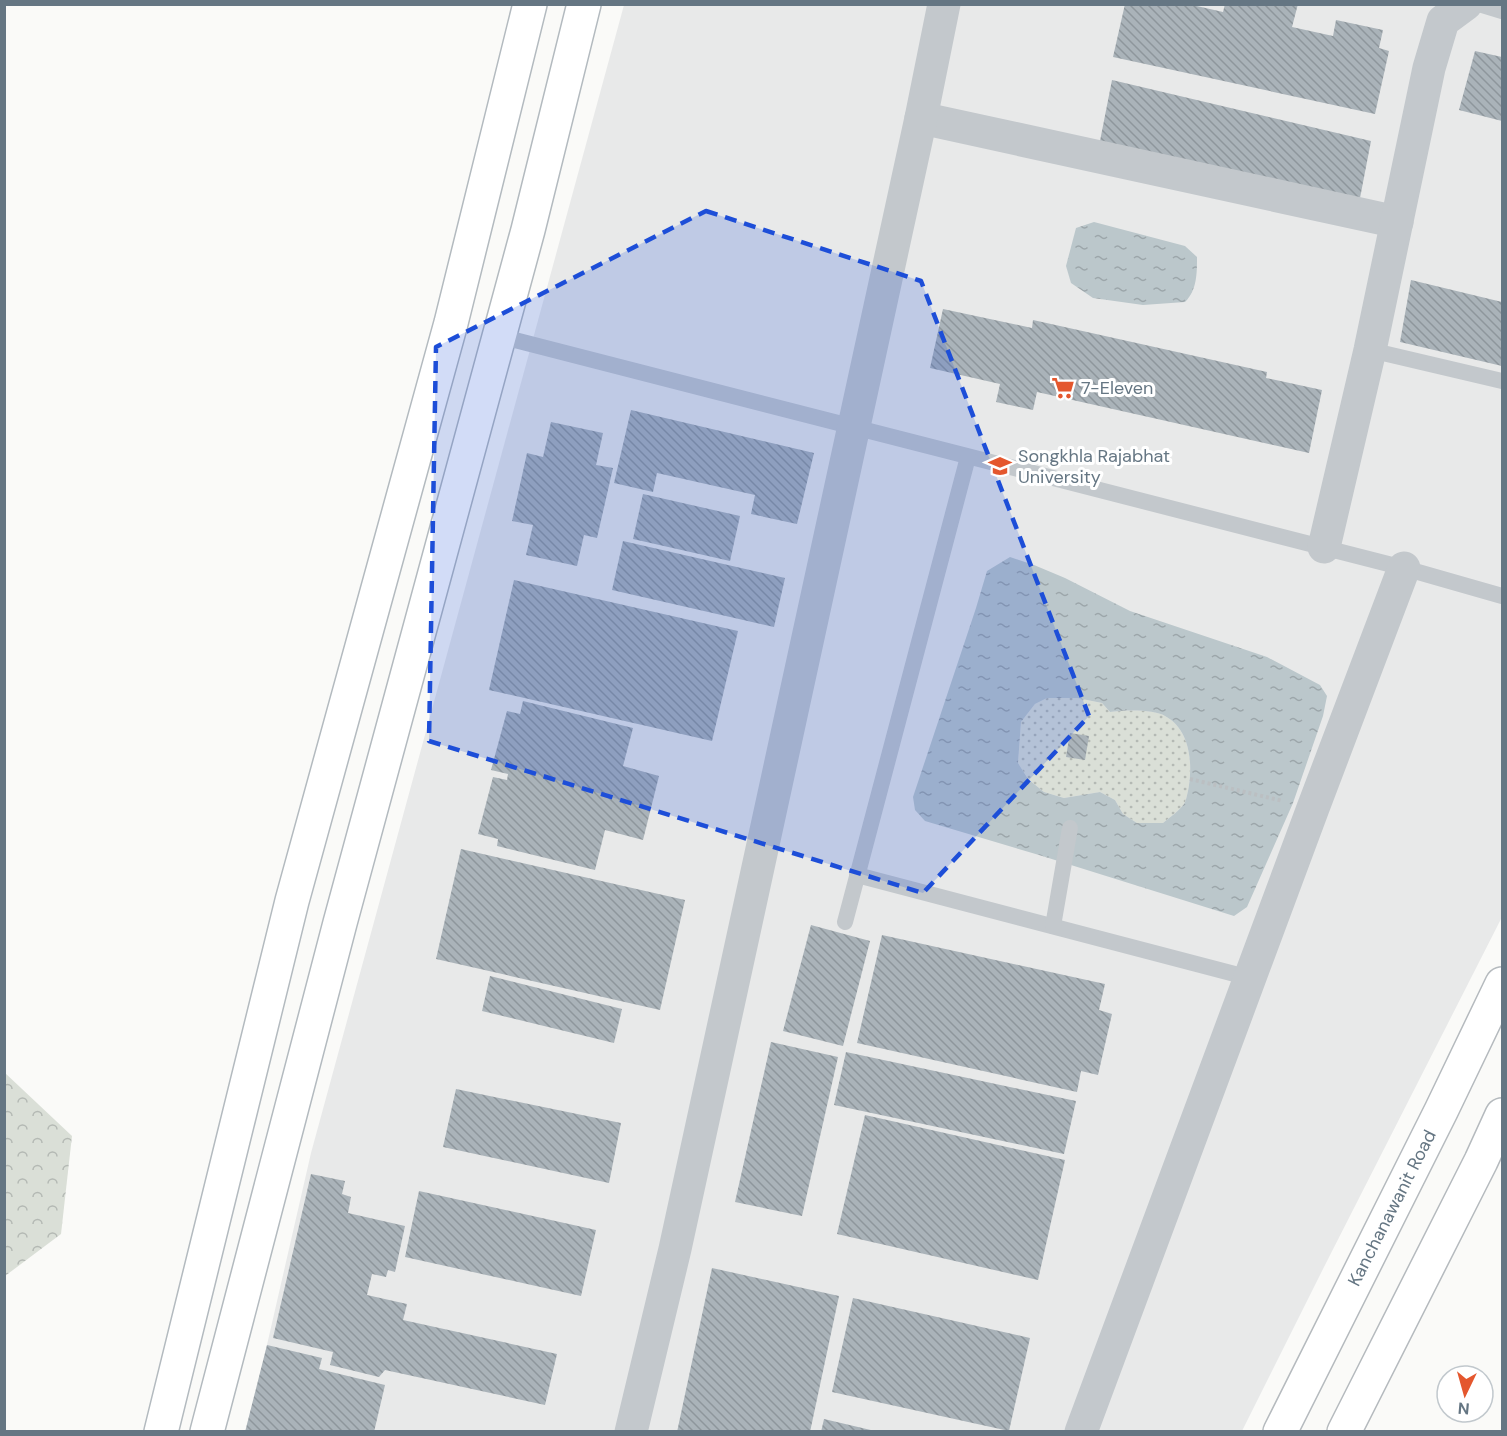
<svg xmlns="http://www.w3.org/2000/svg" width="1507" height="1436" viewBox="0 0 1507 1436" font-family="'DM Sans',sans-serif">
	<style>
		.built { fill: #e8e9e9 }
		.grass { fill: url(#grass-dots) }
		.forest { fill: url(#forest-crowns) }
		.water { fill: url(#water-ripples); fill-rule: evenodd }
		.building { fill: url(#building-back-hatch) }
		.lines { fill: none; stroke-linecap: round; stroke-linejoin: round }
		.secondary-casing { stroke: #b3babf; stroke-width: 36 }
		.primary-casing { stroke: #b5babe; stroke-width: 36 }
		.path { stroke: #bbbfc2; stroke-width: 4; stroke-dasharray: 3 3; stroke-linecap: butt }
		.service { stroke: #c3c8cc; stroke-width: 16 }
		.minor { stroke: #c3c8cc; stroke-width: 33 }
		.secondary { stroke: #fff; stroke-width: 33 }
		.primary { stroke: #fff; stroke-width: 33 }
		.marked { fill: #1d4ed8; fill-opacity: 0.2; stroke: #1d4ed8; stroke-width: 4.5; stroke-dasharray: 12 8; stroke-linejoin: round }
		.labels { text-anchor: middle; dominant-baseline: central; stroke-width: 6; stroke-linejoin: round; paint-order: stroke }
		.poi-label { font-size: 18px; fill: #657683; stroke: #fff; text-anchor: start }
		.street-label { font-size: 18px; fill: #657683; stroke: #fff }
	</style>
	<defs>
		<pattern id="grass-dots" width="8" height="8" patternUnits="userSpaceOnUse" patternTransform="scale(1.5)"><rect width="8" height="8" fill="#dadfd7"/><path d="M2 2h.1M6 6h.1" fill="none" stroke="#b4b9b4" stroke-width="1.8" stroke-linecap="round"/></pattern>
		<pattern id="forest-crowns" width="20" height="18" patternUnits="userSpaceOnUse" patternTransform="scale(1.5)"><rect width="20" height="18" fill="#dadfd7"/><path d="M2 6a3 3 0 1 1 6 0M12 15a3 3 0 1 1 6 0" fill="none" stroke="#b4b9b4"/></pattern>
		<pattern id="water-ripples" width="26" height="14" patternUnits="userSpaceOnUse" patternTransform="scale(1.5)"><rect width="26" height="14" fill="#bbc7cb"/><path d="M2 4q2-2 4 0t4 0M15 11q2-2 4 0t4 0" fill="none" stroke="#9ca6aa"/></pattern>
		<pattern id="building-back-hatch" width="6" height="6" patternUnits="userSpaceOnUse" patternTransform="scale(1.5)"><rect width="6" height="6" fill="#aab3b9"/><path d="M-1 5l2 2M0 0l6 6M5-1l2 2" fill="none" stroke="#8e969c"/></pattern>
	</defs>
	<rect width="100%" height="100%" fill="#fafaf8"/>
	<polygon class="built" points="624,5 1502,5 1502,917 1324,1267 1242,1431 247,1432 311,1153"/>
	<path class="grass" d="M1047,698H1077L1102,703L1110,712C1124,710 1154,709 1165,716C1191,730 1193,765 1188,791C1187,795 1186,801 1184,804C1179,811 1170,817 1163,823H1137L1123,814L1115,800L1100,792L1064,798L1044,792L1028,779L1018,763L1021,722L1035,704Z"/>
	<polygon class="forest" points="4,1072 72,1136 61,1234 5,1276"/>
	<g class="water">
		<path d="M1094,222L1185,246L1197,257C1197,273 1197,290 1185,302L1143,305L1093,298L1071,283L1066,266L1076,228Z"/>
		<path d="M1010,557L1034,565L1065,578L1130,611L1267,657L1320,685L1327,696L1323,716L1293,803L1247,907L1234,916L1039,855L925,821L915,810L913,797L976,608L987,571ZM1047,698H1077L1102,703L1110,712C1123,710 1154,709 1165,716C1191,730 1193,765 1188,791C1187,795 1186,801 1184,804C1179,811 1170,817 1163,823H1137L1123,814L1115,800L1100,792L1064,798L1044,792L1028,779L1018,763L1021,722L1035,704Z"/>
	</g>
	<g class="building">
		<polygon points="1125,4 1188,4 1223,12 1225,4 1298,4 1292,27 1333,36 1336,20 1383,30 1379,48 1389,51 1375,114 1113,57"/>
		<polygon points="1475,51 1502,57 1502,121 1459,110"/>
		<polygon points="1112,80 1371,141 1360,198 1100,141"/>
		<polygon points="1411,280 1502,302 1502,366 1400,342"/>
		<polygon points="943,309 1032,328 1033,320 1267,372 1266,378 1322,390 1309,453 1037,392 1033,410 996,402 1000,384 930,368"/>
		<polygon points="631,410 814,453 797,524 751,514 755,495 657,473 653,492 614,483"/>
		<polygon points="551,422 603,433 596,465 613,468 597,538 584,535 577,566 526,555 533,525 512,521 527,453 543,457"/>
		<polygon points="643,494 740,516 730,561 633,539"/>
		<polygon points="623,541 785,578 774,627 612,590"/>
		<polygon points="514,580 738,631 712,741 489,690"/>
		<polygon points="523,701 633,728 623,766 659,776 643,840 605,830 595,870 497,846 498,839 478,834 493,777 507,780 508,774 491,770 507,711 520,714"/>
		<polygon points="1070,733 1089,736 1085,760 1066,757"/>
		<polygon points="461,849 685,900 660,1010 436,959"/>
		<polygon points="811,925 870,941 843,1046 783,1031"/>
		<polygon points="882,935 1105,984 1099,1010 1112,1014 1098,1075 1081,1071 1077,1092 857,1043"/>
		<polygon points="490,976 622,1009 614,1043 482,1011"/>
		<polygon points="771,1042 838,1057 802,1216 735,1202"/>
		<polygon points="846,1052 1076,1101 1064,1154 834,1105"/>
		<polygon points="456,1089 621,1123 609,1183 443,1147"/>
		<polygon points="865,1115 1065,1160 1038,1280 837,1234"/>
		<polygon points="311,1174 345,1181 342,1194 351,1197 348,1213 405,1226 395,1272 388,1270 386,1277 372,1274 367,1295 407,1304 403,1320 557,1354 545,1405 385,1370 379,1377 330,1365 333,1352 273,1338"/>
		<polygon points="419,1191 596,1230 581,1296 405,1257"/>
		<polygon points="712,1268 839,1296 810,1432 677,1432"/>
		<polygon points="853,1298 1030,1338 1009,1431 832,1392"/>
		<polygon points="267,1345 322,1358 319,1369 385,1385 374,1432 245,1432"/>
		<polygon points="824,1419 875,1431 874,1432 821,1432"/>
	</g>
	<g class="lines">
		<g class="secondary-casing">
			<g id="secondary">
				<polyline points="161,1432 292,901 451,323 530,4"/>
				<polyline points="207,1432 340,923 528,230 584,4"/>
			</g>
		</g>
		<g class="primary-casing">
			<g id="primary">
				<polyline points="1280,1432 1441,1111 1502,984"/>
				<polyline points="1344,1432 1481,1161 1502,1115"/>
			</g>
		</g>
		<polyline class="path" points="1190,779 1283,801"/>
		<g class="service">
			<polyline points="1479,4 1502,11"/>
			<polyline points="499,336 1404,568 1502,596"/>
			<polyline points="1370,350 1502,381"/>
			<polyline points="857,875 1250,978"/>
			<polyline points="845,922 968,457"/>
			<polyline points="1053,926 1070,828"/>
		</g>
		<g class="minor">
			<polyline points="921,118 1397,222"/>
			<polyline points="1324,547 1370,350 1429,68 1443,21 1466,4"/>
			<polyline points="631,1432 675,1249 921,118 944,4"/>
			<polyline points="1081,1432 1313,808 1404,568"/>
		</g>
		<use href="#secondary" class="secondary"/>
		<use href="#primary" class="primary"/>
	</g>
	<path class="marked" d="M706,211L921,281L1089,716L923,893L429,741L436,347Z"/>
	<defs>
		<g id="supermarket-bare" transform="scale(1.8)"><path d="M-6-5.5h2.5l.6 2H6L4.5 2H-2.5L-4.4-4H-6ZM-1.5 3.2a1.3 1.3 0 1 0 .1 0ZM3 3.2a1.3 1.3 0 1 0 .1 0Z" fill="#e4572e" stroke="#fff" stroke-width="2.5" paint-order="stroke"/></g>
		<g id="university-bare" transform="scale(1.8)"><path d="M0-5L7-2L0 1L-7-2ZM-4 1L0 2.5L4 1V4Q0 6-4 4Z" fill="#e4572e" stroke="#fff" stroke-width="2.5" paint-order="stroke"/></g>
	</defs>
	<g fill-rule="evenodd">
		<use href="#supermarket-bare" x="1063" y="388"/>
		<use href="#university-bare" x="1000" y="466"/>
	</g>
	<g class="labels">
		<g class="poi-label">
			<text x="1081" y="388">7-Eleven</text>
			<text x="1018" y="456">Songkhla Rajabhat<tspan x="1018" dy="21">University</tspan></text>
		</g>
		<g class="street-label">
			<text transform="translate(1392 1208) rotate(-63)">Kanchanawanit Road</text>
		</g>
	</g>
	<rect width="1507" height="1436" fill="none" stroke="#657683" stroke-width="12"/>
	<g transform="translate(1465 1394) rotate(185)"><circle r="28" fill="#ffffff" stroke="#c1c8cd" stroke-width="1.5"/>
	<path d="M0-4.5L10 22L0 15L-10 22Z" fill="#e4572e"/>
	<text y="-9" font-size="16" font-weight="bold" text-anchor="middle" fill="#657683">N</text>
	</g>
</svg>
